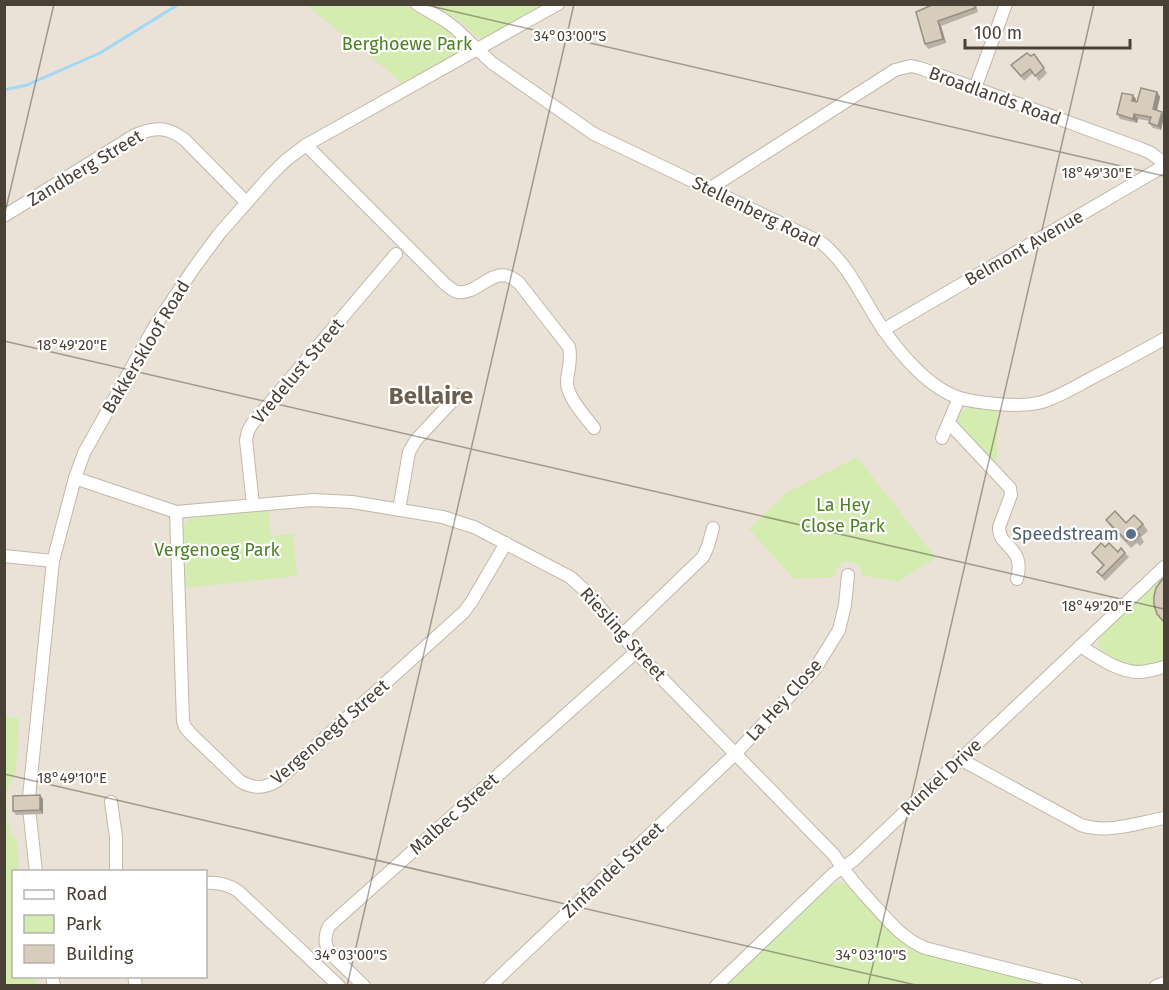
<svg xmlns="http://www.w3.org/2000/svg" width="1169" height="990" viewBox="0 0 1169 990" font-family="'Fira Sans',sans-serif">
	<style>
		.residential { fill: #eae2d6; fill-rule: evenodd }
		.green { fill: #d4ecaf }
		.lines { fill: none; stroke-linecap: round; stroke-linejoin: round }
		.stream { stroke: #a1d8f6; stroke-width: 3 }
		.street-casing { stroke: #c2b8aa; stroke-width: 14 }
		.street { stroke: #fff; stroke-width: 12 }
		.wall { fill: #baafa3 }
		.shaded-wall { fill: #978f84 }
		.building { fill: #d8ccbd; stroke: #978f84; stroke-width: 1.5 }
		.ticks { fill: none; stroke: #4a4136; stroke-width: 1.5; stroke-opacity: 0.45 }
		.service-dot { fill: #5c6f8a; stroke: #fff; stroke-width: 2 }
		.labels { text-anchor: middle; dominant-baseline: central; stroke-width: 4.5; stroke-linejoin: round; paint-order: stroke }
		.park-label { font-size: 18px; fill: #4d8124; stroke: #fff }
		.street-label { font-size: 18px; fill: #4a4136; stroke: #fff }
		.service-label { font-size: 18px; fill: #4e5e75; stroke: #fff; text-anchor: end }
		.district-label { font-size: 24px; font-weight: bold; fill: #6d5e4d; stroke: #fff }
		.ticks-label { font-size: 15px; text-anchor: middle; fill: #4a4136; stroke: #fff; stroke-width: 4.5; stroke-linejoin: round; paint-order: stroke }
	</style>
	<rect width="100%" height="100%" fill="#f5f1e9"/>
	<path class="residential" d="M5,5H1164V985L5,986ZM14,872H206V976H14Z"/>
	<g class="green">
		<polygon points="306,5 404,5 427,17 446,30 456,40 458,49 455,55 403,85 391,73"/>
		<polygon points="432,5 549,5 486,38 482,39 476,36 460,21"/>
		<path d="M968,408L997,411V460L994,467L956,423C957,415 960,411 968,408Z"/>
		<path d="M857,457L936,558L899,581L863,576C859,556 837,557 834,577L794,579L749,529L786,493Z"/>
		<polygon points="268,510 271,536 293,534 297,576 183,588 182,528 187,520 193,518"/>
		<path d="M1164,574V661C1139,666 1136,669 1112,657C1105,653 1101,651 1098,644L1100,635Z"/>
		<polygon points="5,717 19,718 16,771 9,786 6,797 7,820 10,831 17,842 19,871 14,872 14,976 35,977 37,985 5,985"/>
		<polygon points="839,882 846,884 901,942 917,952 1051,985 725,986 828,888"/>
	</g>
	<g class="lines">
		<polyline class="stream" points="4,91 8,89 27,85 100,53 179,4"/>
		<g class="street-casing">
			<g id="street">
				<path d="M417,4L444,20L455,28L492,63L594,134L822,243C850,266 863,300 883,329C901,355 930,389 960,398C972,402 985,403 997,404C1012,405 1027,406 1042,402C1058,397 1073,388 1088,380C1113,367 1139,353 1164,339"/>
				<polyline points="975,88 1006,4"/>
				<path d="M306,145L445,284C449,287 452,290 457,292C480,296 494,260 519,283L569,347C572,361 568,368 567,381C566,396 585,416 594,428"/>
				<polyline points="709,189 895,70 911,66 920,68 1139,148 1151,153 1164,163"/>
				<path d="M4,216L135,135C155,127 167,126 185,140L246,202"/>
				<polyline points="883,330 1164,166"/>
				<path d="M949,423L1010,488L1011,495L999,527C998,548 1026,546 1017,579"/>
				<polyline points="942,438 959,398"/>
				<path d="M75,478L176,512L313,500L352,502L443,517L461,523L474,527L570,577L590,595L636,652L834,855C846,874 860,890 875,906C891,924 904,939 925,948L1076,986"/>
				<polyline points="253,505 246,440 248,431 252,424 396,254"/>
				<polyline points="399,510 409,452 416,440 458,395"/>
				<path d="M176,512L183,721L185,727L191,734L240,781C253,789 264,789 277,781L464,612L472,601L506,543"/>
				<polyline points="4,556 53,561"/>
				<polyline points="622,635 703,557 708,546 713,528"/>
				<path d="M1080,646C1098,657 1119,673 1141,672C1149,671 1157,669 1164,667"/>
				<path d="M960,759L1081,825C1108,834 1138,823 1164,818"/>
				<polyline points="111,802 116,837 116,872"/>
				<polyline points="36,872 29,808 29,797 53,561 75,478 84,453 155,326 194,268 219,234 270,176 286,160 306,145 558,4"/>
				<path d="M206,883C218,882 227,884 238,891L339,986"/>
				<polyline points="52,976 54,986"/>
				<polyline points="134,976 136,986"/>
				<path d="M364,986L330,953C324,944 324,936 329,926L636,652"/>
				<polyline points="490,986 735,754 815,669 839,630 845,605 848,575"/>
				<polyline points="716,986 833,874 854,860 1164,567"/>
				<polyline points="1156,986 1164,983"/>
			</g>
		</g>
		<use href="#street" class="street"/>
	</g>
	<g class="wall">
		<polygon points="934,4 976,4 978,12 941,26 946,43 928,49 925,44"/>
		<polygon points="1034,54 1047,73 1039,81 1033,73 1024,81 1011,65 1031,56"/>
		<polygon points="1157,92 1160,97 1157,110 1161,130 1153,128 1149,123 1150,121 1138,119 1137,123 1120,119 1117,114 1136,99 1135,102 1137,102"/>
		<polygon points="1106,520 1143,524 1148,531 1141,537 1144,542 1140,546 1137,543 1131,548 1111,527"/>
		<polygon points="1105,547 1118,552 1125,553 1129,557 1105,581 1097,572 1103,566 1092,553"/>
		<polygon points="43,799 43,814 16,815 13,811"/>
	</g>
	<g class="shaded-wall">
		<polygon points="938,21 941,26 946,43 943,39"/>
		<polygon points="1157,92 1160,97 1156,114 1153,109"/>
		<polygon points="1133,95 1136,99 1135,106 1132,101"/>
		<polygon points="1162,112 1164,117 1161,130 1158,126"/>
		<polygon points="1134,114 1138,119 1137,123 1133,119"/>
		<polygon points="40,795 43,799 43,814 40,810"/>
	</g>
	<g class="building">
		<polygon points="934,4 974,4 975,8 938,21 943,39 925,44 916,12"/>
		<polygon points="1027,53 1031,56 1034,54 1044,68 1035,76 1030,69 1021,76 1011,65"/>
		<polygon points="1141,88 1157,92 1153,109 1162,112 1158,126 1149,123 1151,117 1134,114 1133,119 1117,114 1122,93 1133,95 1132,101 1137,102"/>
		<polygon points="1115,511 1126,523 1134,515 1143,524 1136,531 1140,535 1135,540 1132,536 1127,541 1106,520"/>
		<polygon points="1101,543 1105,547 1109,543 1118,552 1121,548 1125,553 1102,576 1097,572 1104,565 1092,553"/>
		<polygon points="1164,578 1164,622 1157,614 1154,605 1154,596 1156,588 1161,581"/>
		<polygon points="40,795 40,810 13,811 13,796"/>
	</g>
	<path class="ticks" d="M422,4L1164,176M4,217L54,4M4,341L1164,609M4,774L920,986M347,986L574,4M868,986L1094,4"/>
	<circle class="service-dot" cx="1131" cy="534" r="6"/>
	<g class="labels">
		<g class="park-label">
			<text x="407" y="44">Berghoewe Park</text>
			<text x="843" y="505">La Hey<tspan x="843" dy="21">Close Park</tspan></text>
			<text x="217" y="550">Vergenoeg Park</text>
		</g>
		<g class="street-label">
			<text transform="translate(995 96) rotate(20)">Broadlands Road</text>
			<text transform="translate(85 168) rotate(-31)">Zandberg Street</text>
			<text transform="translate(756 212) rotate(26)">Stellenberg Road</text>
			<text transform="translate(1024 248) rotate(-30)">Belmont Avenue</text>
			<text transform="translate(146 347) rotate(-59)">Bakkerskloof Road</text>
			<text transform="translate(298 371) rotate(-50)">Vredelust Street</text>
			<text transform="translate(623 634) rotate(48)">Riesling Street</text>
			<text transform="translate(784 700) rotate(-48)">La Hey Close</text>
			<text transform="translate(330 732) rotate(-41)">Vergenoegd Street</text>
			<text transform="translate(941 777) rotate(-43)">Runkel Drive</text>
			<text transform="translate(454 814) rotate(-42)">Malbec Street</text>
			<text transform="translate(613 870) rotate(-43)">Zinfandel Street</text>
		</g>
		<g class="service-label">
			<text x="1119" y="534">Speedstream</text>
		</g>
		<g class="district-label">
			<text x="431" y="396">Bellaire</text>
		</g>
	</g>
	<g class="ticks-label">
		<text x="570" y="41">34°03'00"S</text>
		<text x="1097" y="178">18°49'30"E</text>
		<text x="72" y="350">18°49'20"E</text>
		<text x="1097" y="611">18°49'20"E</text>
		<text x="72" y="783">18°49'10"E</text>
		<text x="351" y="960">34°03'00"S</text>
		<text x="871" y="960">34°03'10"S</text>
	</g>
	<rect width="1169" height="990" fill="none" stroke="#4a4136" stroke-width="12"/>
	<rect x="12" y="870" width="195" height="108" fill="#ffffff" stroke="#b7b3af" stroke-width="1.5"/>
	<rect x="24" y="890" width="30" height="9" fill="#ffffff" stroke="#b7b3af" stroke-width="1.5"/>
	<text x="66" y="900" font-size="18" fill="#4a4136">Road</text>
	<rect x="24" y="915" width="30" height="18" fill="#d4ecaf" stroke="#b7b3af" stroke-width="1.5"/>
	<text x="66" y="930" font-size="18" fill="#4a4136">Park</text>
	<rect x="24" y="945" width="30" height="18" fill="#d8ccbd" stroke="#b7b3af" stroke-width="1.5"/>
	<text x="66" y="960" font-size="18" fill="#4a4136">Building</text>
	<path d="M965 39v9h165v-9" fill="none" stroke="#4a4136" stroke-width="3"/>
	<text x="974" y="39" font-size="18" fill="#4a4136" stroke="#ffffff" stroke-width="4.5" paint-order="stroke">100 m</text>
</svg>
